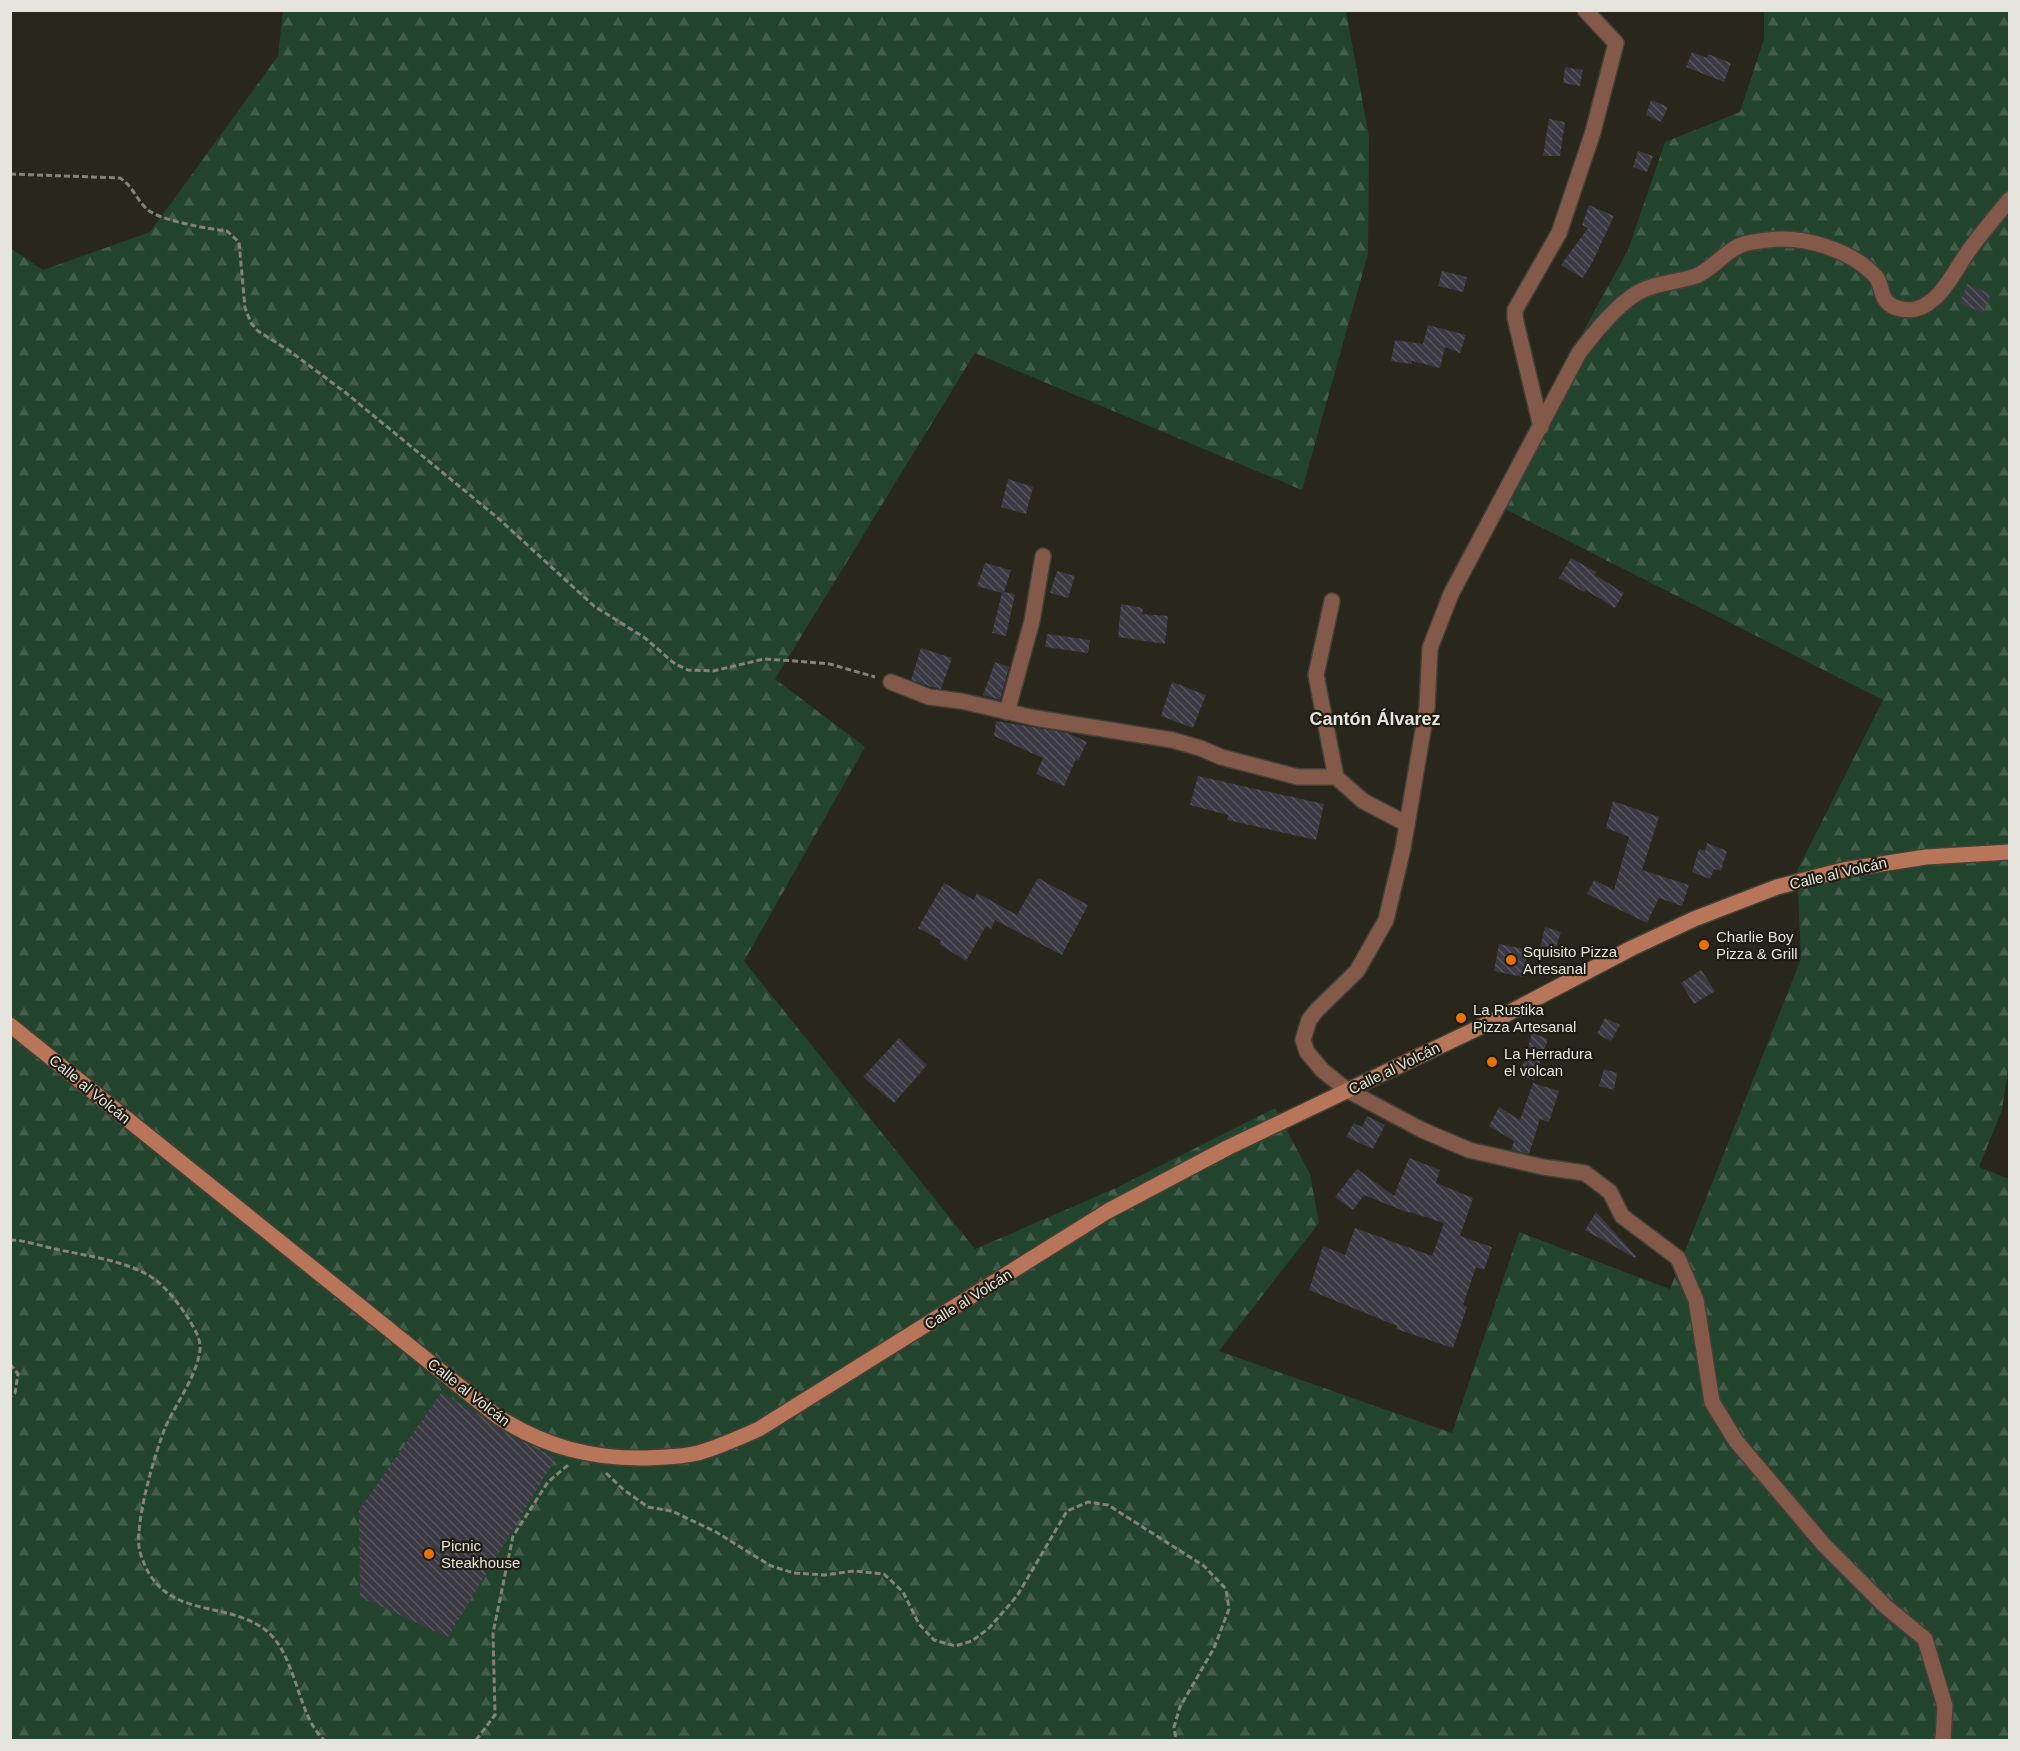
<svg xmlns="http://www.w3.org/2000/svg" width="2020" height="1751" viewBox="0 0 2020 1751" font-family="Helvetica,sans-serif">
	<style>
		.forest { fill: url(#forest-firs) }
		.building { fill: url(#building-back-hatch) }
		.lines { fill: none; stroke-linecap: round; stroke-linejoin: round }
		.street-casing { stroke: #434137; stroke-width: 18 }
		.secondary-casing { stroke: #434137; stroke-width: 18 }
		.path { stroke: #848279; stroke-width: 3; stroke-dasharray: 6 3; stroke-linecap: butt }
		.street { stroke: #835a49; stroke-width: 15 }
		.secondary { stroke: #b7765a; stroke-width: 15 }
		.food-dot { fill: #e8710a; stroke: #1f1d12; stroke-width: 2 }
		.labels { text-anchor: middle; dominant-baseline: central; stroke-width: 4.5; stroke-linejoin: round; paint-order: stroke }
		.street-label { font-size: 15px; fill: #e5e4dd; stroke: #1f1d12 }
		.poi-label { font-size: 15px; fill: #e5e4dd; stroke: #1f1d12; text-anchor: start }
		.quarter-label { font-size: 18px; font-weight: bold; fill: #e5e4dd; stroke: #1f1d12 }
	</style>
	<defs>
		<pattern id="forest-firs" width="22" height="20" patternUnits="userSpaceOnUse" patternTransform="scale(1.5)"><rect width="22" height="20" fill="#22432c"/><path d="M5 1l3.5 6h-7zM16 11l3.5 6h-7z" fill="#425e4a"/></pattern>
		<pattern id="building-back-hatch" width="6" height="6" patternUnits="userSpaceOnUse" patternTransform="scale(1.5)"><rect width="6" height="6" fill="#3b3943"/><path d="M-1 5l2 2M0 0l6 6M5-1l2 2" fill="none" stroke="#57565e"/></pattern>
	</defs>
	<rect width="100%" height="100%" fill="#29261c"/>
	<polygon class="forest" points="283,11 1346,11 1369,137 1368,254 1302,490 975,353 775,679 865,747 744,961 975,1249 1116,1188 1275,1108 1310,1174 1319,1223 1219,1351 1452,1433 1519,1232 1670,1289 1801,959 1797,871 1883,700 1499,506 1553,387 1628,250 1665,142 1740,112 1764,39 1764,11 2009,11 2010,1055 2002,1110 1979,1167 2009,1179 2009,1740 11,1740 10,248 43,270 150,232 278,56"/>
	<g class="building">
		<polygon points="1692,52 1707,58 1708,54 1731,63 1724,82 1686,67"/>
		<polygon points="1565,67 1583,70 1580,86 1563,83"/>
		<polygon points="1651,100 1668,107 1661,122 1646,115"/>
		<polygon points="1549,119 1565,122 1560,156 1543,156"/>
		<polygon points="1638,151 1653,156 1647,172 1633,167"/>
		<polygon points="1589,205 1614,216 1593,261 1583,278 1561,265 1588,228 1582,225"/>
		<polygon points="1442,271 1467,277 1463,292 1438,286"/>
		<polygon points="1967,284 1991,294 1983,313 1960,303"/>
		<polygon points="1428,325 1466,335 1460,353 1445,347 1440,368 1412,361 1412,364 1391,361 1395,340 1423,344"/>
		<polygon points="1008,479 1033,487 1026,514 1001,507"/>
		<polygon points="1571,558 1596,572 1595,575 1624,593 1615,608 1586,590 1584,592 1559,578"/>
		<polygon points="985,563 1011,570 1004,592 1015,594 1006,636 992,633 1002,593 977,586"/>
		<polygon points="1057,571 1075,576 1068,598 1050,593"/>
		<polygon points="1121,604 1143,608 1142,614 1168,616 1165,644 1118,637"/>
		<polygon points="1047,634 1090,640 1088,653 1045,647"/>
		<polygon points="921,648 952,658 941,689 931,687 911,680"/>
		<polygon points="995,662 1009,667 1000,700 983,695"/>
		<polygon points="1172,682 1206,695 1193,728 1161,716"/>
		<polygon points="996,721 1068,733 1087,742 1078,761 1076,759 1064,786 1036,774 1043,758 994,736"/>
		<polygon points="1198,776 1324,804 1316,840 1227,820 1228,815 1190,805"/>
		<polygon points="1613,801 1659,817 1642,870 1689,885 1682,906 1659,898 1647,923 1587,894 1594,880 1614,890 1629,837 1606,828"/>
		<polygon points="1707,843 1727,851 1721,871 1714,869 1710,879 1692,872 1699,849 1705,851"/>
		<polygon points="1038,878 1088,905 1062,955 995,920 991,929 986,926 966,961 939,944 941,940 918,928 944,883 974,900 977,893 1017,915"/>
		<polygon points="1545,927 1561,932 1554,953 1540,948"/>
		<polygon points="1499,944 1528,950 1523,977 1494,971"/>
		<polygon points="1701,970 1715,991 1694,1004 1681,983"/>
		<polygon points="1605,1018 1620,1025 1611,1041 1597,1034"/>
		<polygon points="1532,1033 1548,1039 1534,1080 1520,1075"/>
		<polygon points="899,1038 927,1065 894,1103 863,1077"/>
		<polygon points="1604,1069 1617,1073 1614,1090 1599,1086"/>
		<polygon points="1533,1083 1559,1091 1549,1122 1540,1119 1529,1154 1511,1150 1514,1141 1489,1126 1499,1107 1520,1120"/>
		<polygon points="1367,1116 1385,1125 1373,1149 1346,1137 1354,1123 1362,1127"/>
		<polygon points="1409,1158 1440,1170 1436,1183 1473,1198 1460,1236 1492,1247 1484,1270 1476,1267 1463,1305 1467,1307 1453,1348 1396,1329 1397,1326 1309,1290 1323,1246 1345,1255 1355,1228 1432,1256 1444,1223 1410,1212 1409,1213 1364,1195 1353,1210 1335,1197 1357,1169 1394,1196"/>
		<polygon points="1596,1212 1636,1256 1635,1258 1585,1230"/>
		<polygon points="441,1393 480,1415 511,1436 556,1458 448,1637 360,1597 359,1510"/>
	</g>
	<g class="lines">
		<g class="street-casing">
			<g id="street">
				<polyline points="1541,427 1515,318 1515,310 1559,233 1593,132 1616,43 1585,10"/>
				<polyline points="1332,601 1316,675 1336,777"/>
				<polyline points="891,682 929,697 961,701 1035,718 1172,740 1200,748 1221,757 1298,777 1336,777 1363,801 1407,824"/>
				<polyline points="1007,712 1032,621 1043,556"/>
				<path d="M1943,1740L1945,1706L1925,1639L1885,1606L1824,1545L1736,1441L1712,1402L1696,1300L1678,1258L1622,1216L1610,1192L1585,1173L1543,1167L1469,1150L1422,1130L1347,1090L1322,1070L1307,1052L1303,1040L1309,1020L1317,1010L1357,971L1386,920L1403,848L1427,707L1430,648L1451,594L1579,353C1594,333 1620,300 1643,290C1660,282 1679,282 1696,276C1713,269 1724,252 1741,245C1749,242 1760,241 1768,240C1803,235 1852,250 1876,277C1882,284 1880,295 1887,302C1893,309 1907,311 1916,309C1942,302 1955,269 1970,249C1982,232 1996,216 2010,199"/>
			</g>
		</g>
		<g class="secondary-casing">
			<path id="secondary" d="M10,1025L498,1417C546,1447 591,1459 647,1458C665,1457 681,1457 698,1453C719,1447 739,1438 759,1429L1108,1211L1227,1148L1499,1018L1632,948L1694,919L1777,887L1843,870L1926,857L2010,852"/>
		</g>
		<g class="path">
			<path d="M10,174L120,178C133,186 137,201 148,210C162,221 209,229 227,231L239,242L245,308L251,323L258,331L291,352L346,393L499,519L594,606L645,638L675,664L688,670L713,671L764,659L795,661L830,664L875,677"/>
			<path d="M10,1240C25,1240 41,1246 55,1249C86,1256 133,1261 158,1282C170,1292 181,1307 190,1321C195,1330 201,1339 200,1350C196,1378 176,1403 165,1428C155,1453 133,1527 140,1552C161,1624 227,1597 268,1632C292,1653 297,1699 313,1726C316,1731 320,1736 324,1740"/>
			<polyline points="10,1364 18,1374 15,1393 10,1397"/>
			<polyline points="606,1473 624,1490 648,1507 672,1511 716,1532 771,1566 794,1573 824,1575 854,1571 884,1574 903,1592 919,1624 934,1640 955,1646 972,1641 989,1628 1017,1596 1067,1511 1088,1502 1108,1505 1204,1566 1226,1589 1229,1609 1214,1648 1180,1707 1174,1727 1176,1740"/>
			<polyline points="476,1740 495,1715 493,1633 513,1536 548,1482 568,1465"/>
		</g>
		<use href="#street" class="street"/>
		<use href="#secondary" class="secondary"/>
	</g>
	<g class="food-dot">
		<circle cx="1704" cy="945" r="6"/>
		<circle cx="1511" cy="960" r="6"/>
		<circle cx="1461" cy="1018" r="6"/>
		<circle cx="1492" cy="1062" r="6"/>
		<circle cx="429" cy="1554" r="6"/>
	</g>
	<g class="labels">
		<g class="street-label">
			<text transform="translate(1838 873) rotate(-13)">Calle al Volcán</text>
			<text transform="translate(1394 1068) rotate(-26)">Calle al Volcán</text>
			<text transform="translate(90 1089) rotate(39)">Calle al Volcán</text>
			<text transform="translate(968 1299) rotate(-32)">Calle al Volcán</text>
			<text transform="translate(469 1392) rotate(38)">Calle al Volcán</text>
		</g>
		<g class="poi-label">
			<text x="1716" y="936">Charlie Boy<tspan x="1716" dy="17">Pizza &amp; Grill</tspan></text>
			<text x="1523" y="951">Squisito Pizza<tspan x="1523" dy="17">Artesanal</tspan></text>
			<text x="1473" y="1009">La Rustika<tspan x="1473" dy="17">Pizza Artesanal</tspan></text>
			<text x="1504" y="1053">La Herradura<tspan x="1504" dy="17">el volcan</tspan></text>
			<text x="441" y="1545">Picnic<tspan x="441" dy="17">Steakhouse</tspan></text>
		</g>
		<g class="quarter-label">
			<text x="1375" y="719">Cantón Álvarez</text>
		</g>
	</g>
	<rect width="2020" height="1751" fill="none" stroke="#e5e4dd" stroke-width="24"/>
</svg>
